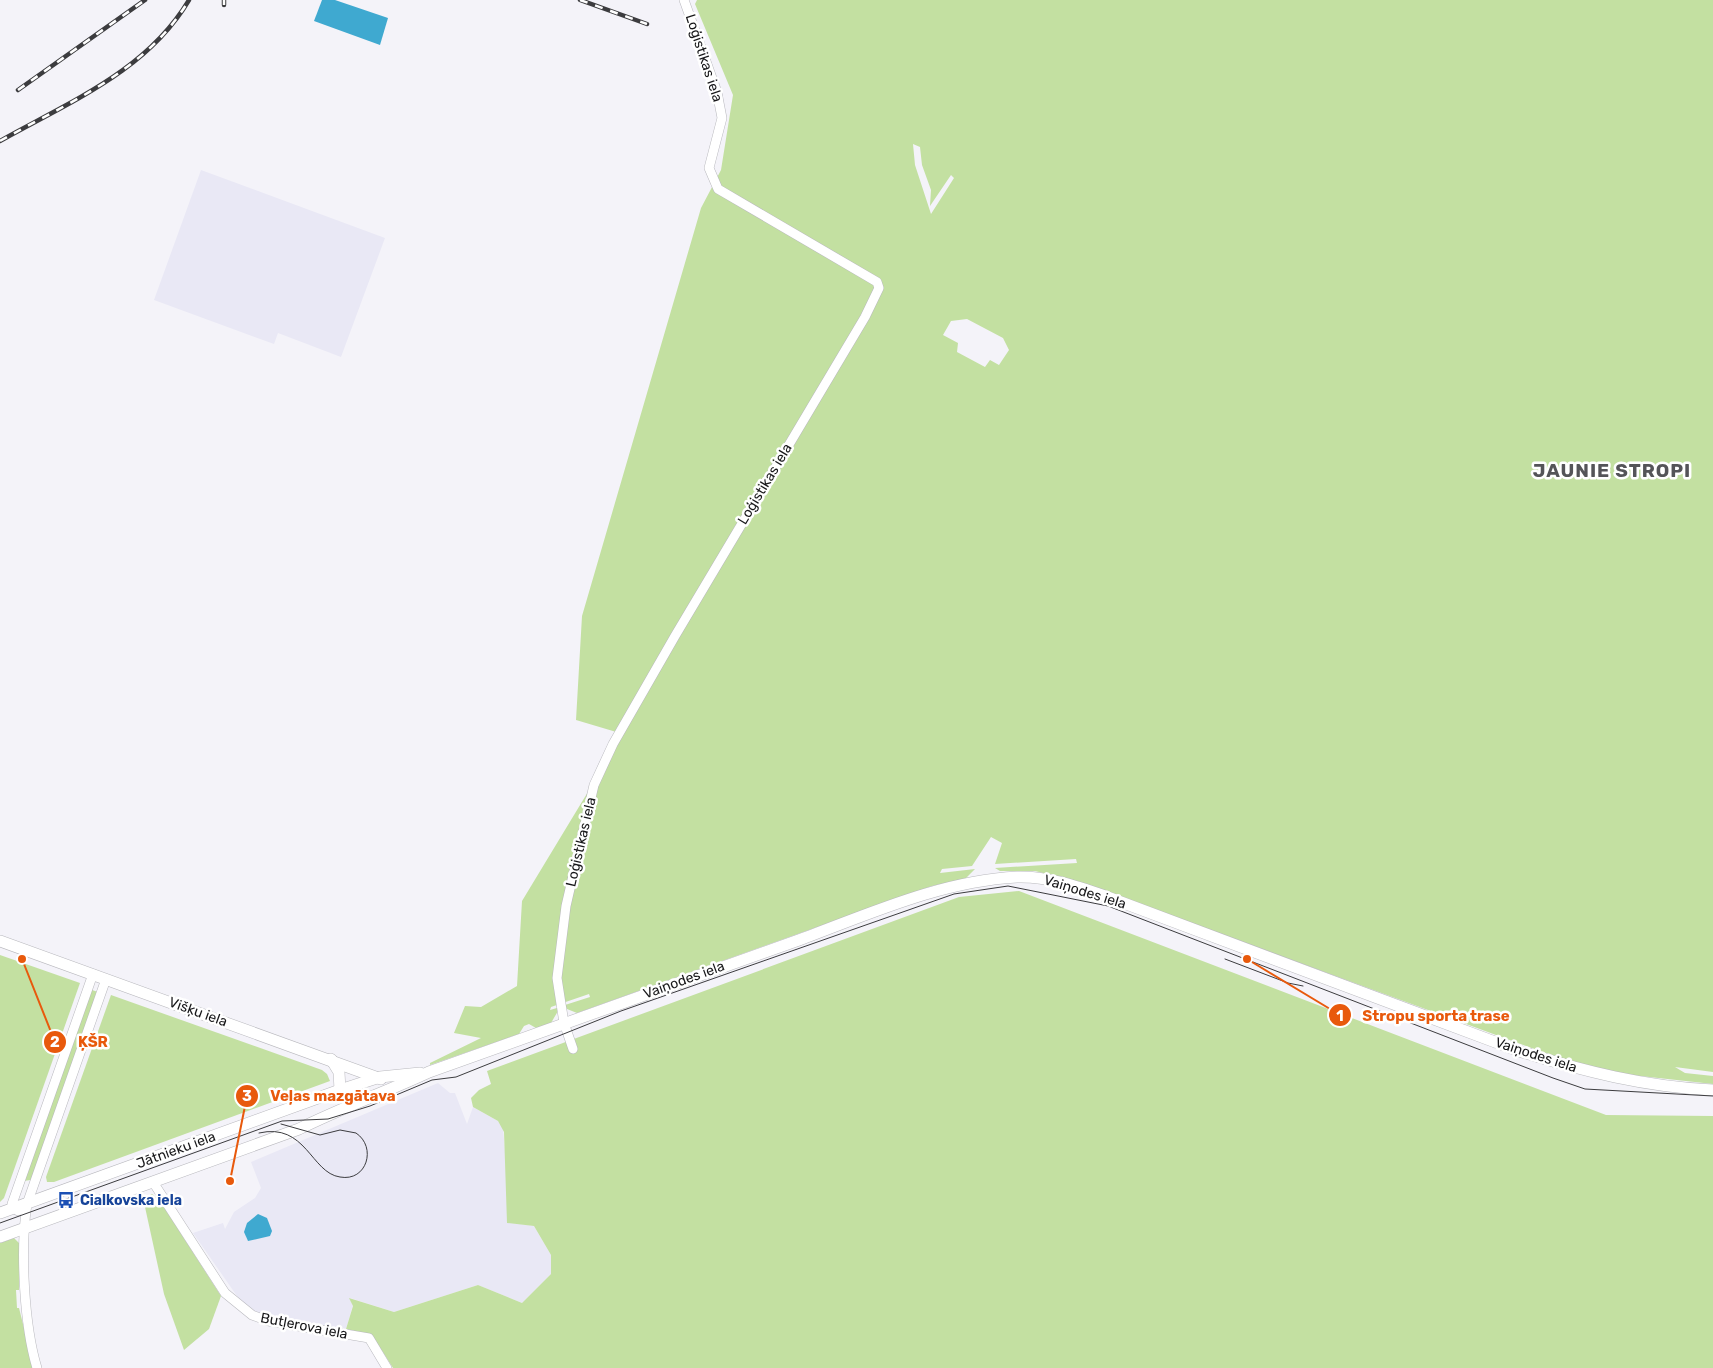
<svg xmlns="http://www.w3.org/2000/svg" width="1713" height="1368" viewBox="0 0 1713 1368" font-family="Rubik,sans-serif">
	<style>
		.built { fill: #e9e8f5 }
		.green { fill: #c3e0a1; fill-rule: evenodd }
		.water { fill: #3fa9d0 }
		.lines { fill: none; stroke-linecap: round; stroke-linejoin: round }
		.minor-casing { stroke: #b9b9be; stroke-width: 10 }
		.tertiary-casing { stroke: #b9b9be; stroke-width: 12 }
		.minor { stroke: #fff; stroke-width: 9 }
		.tertiary { stroke: #fff; stroke-width: 11 }
		.tram { stroke: #3c3c3f; stroke-width: 1 }
		.rail-casing { stroke: #3c3c3f; stroke-width: 4.5 }
		.rail { stroke: #fff; stroke-width: 2.5; stroke-dasharray: 8; stroke-linecap: butt }
		.labels { text-anchor: middle; dominant-baseline: central; stroke-width: 5; stroke-linejoin: round; paint-order: stroke }
		.street-label { font-size: 14px; fill: #171719; stroke: #fff }
		.transit-label { font-size: 14px; font-weight: bold; fill: #164399; stroke: #fff; text-anchor: start }
		.district-label { font-size: 19px; font-weight: bold; letter-spacing: 1px; fill: #545458; stroke: #fff }
		.leader { fill: none; stroke: #e8590c; stroke-width: 2 }
		.callout-dot { fill: #e8590c; stroke: #fff; stroke-width: 2 }
		.mark-label { font-size: 15px; text-anchor: middle; font-weight: bold; fill: #fff }
		.callout-label { font-size: 15px; text-anchor: middle; font-weight: bold; fill: #e8590c; stroke: #fff; stroke-width: 5; stroke-linejoin: round; paint-order: stroke }
	</style>
	<rect width="100%" height="100%" fill="#f4f3f9"/>
	<g class="built">
		<polygon points="201,170 385,238 341,357 278,333 274,344 154,300"/>
		<polygon points="438,1083 450,1093 455,1093 467,1124 473,1107 498,1121 503,1128 507,1174 507,1222 534,1226 551,1255 551,1274 522,1303 478,1285 394,1312 350,1298 353,1305 346,1329 261,1315 244,1306 193,1233 223,1223 225,1229 234,1212 255,1198 261,1188 251,1162"/>
	</g>
	<g class="green">
		<path d="M697,0H1713V1072L1675,1067L1685,1073L1713,1076V1084L1622,1074L1564,1060L1080,882L1035,871H1000L995,868L1077,863L1076,859L995,864L1002,843L991,837L972,866L942,869L940,873L975,869L965,879L932,886L577,1013L567,1009L565,1005L590,997L589,994L551,1007L550,1010L557,1008L558,1011L551,1023L536,1028L529,1024L524,1026L519,1034L430,1065V1063L481,1038L454,1033L465,1006L481,1007L517,986L522,901L623,734L576,720L582,616L701,208L721,170L733,95L695,4ZM913,144L920,147L922,165L931,190L930,206L951,175L954,178L931,214L915,165ZM967,319L1003,338L1009,350L999,365L990,360L985,367L957,352L958,343L943,335L951,321Z"/>
		<polygon points="1019,891 1606,1115 1713,1116 1713,1368 393,1368 372,1335 346,1329 353,1306 349,1298 394,1312 478,1285 522,1303 551,1274 551,1255 534,1226 507,1223 504,1132 498,1121 473,1107 471,1098 479,1090 491,1084 487,1071 959,897"/>
		<polygon points="0,955 80,983 4,1198 0,1202"/>
		<polygon points="92,990 98,992 31,1180 23,1181"/>
		<polygon points="111,995 322,1070 327,1074 330,1081 54,1182 47,1182 46,1177"/>
		<polygon points="152,1194 160,1201 221,1296 209,1329 184,1350 164,1294 143,1198"/>
		<polygon points="14,1238 21,1245 19,1290 16,1290 17,1308 19,1308 34,1368 0,1368 0,1243"/>
	</g>
	<g class="water">
		<polygon points="322,0 335,0 388,18 380,45 314,21"/>
		<polygon points="258,1214 267,1218 272,1231 270,1236 248,1241 244,1232 247,1223"/>
	</g>
	<g class="lines">
		<g class="minor-casing">
			<g id="minor">
				<polyline points="573,1049 564,1023 557,978 566,906 594,785 613,744 675,636 865,317 879,288 877,282 718,189 709,168 722,118 717,92 684,0"/>
				<polyline points="153,1182 225,1293 252,1315 268,1321 369,1338 387,1368"/>
				<polyline points="18,1211 14,1208 12,1204 93,974"/>
				<path d="M37,1368C24,1325 20,1249 27,1204L106,979"/>
			</g>
		</g>
		<g class="tertiary-casing">
			<g id="tertiary">
				<polyline points="0,941 381,1079"/>
				<polyline points="331,1059 339,1072 340,1090"/>
				<polyline points="0,1213 340,1090 380,1077 420,1073"/>
				<path d="M0,1237L299,1129C341,1108 386,1092 429,1072C552,1029 673,984 796,941C867,915 940,881 1017,877C1047,876 1076,886 1105,896L1519,1051C1582,1071 1646,1087 1713,1090"/>
			</g>
		</g>
		<use href="#minor" class="minor"/>
		<use href="#tertiary" class="tertiary"/>
		<g class="tram">
			<polyline points="1225,959 1288,983 1303,986"/>
			<path d="M259,1133C306,1122 311,1173 340,1177C367,1182 377,1147 356,1133L340,1130L320,1135L281,1124"/>
			<polyline points="0,1223 282,1121 328,1119 370,1106 432,1080 456,1077 621,1011 954,894 1008,886 1108,906 1553,1078 1585,1089 1713,1096"/>
		</g>
		<g class="rail-casing">
			<g id="rail">
				<polyline points="580,0 647,24"/>
				<polyline points="224,5 224,0"/>
				<polyline points="18,90 145,0"/>
				<path d="M0,141C69,102 147,71 189,0"/>
			</g>
		</g>
		<use href="#rail" class="rail"/>
	</g>
	<defs>
		<g id="bus-bare" transform="scale(1.35)"><path d="M-5-6H5V4H4V6H2V4H-2V6H-4V4H-5ZM-3.5-4V0h7V-4ZM-3.5 1.2v1.5H-2V1.2ZM2 1.2v1.5H3.5V1.2Z" fill="#1a4fb4" stroke="#fff" stroke-width="2.5" paint-order="stroke"/></g>
	</defs>
	<g fill-rule="evenodd">
		<use href="#bus-bare" x="66" y="1200"/>
	</g>
	<g class="labels">
		<g class="street-label">
			<text transform="translate(704 58) rotate(72)">Loģistikas iela</text>
			<text transform="translate(765 484) rotate(-59)">Loģistikas iela</text>
			<text transform="translate(581 842) rotate(-77)">Loģistikas iela</text>
			<text transform="translate(1085 892) rotate(17)">Vaiņodes iela</text>
			<text transform="translate(684 980) rotate(-20)">Vaiņodes iela</text>
			<text transform="translate(198 1012) rotate(20)">Višķu iela</text>
			<text transform="translate(1536 1055) rotate(18)">Vaiņodes iela</text>
			<text transform="translate(176 1150) rotate(-20)">Jātnieku iela</text>
			<text transform="translate(304 1326) rotate(11)">Butļerova iela</text>
		</g>
		<g class="transit-label">
			<text x="80" y="1200">Cialkovska iela</text>
		</g>
		<g class="district-label">
			<text x="1612" y="470">JAUNIE STROPI</text>
		</g>
	</g>
	<path class="leader" d="M1247 959L1340 1015M22 959L55 1042M230 1181L247 1096"/>
	<g class="callout-dot">
		<circle cx="1247" cy="959" r="5"/>
		<circle cx="22" cy="959" r="5"/>
		<circle cx="230" cy="1181" r="5"/>
		<circle cx="1340" cy="1015" r="12"/>
		<circle cx="55" cy="1042" r="12"/>
		<circle cx="247" cy="1096" r="12"/>
	</g>
	<g class="mark-label">
		<text x="1340" y="1021">1</text>
		<text x="55" y="1047">2</text>
		<text x="247" y="1101">3</text>
	</g>
	<g class="callout-label">
		<text x="1436" y="1021">Stropu sporta trase</text>
		<text x="93" y="1047">ĶŠR</text>
		<text x="333" y="1101">Veļas mazgātava</text>
	</g>
</svg>
